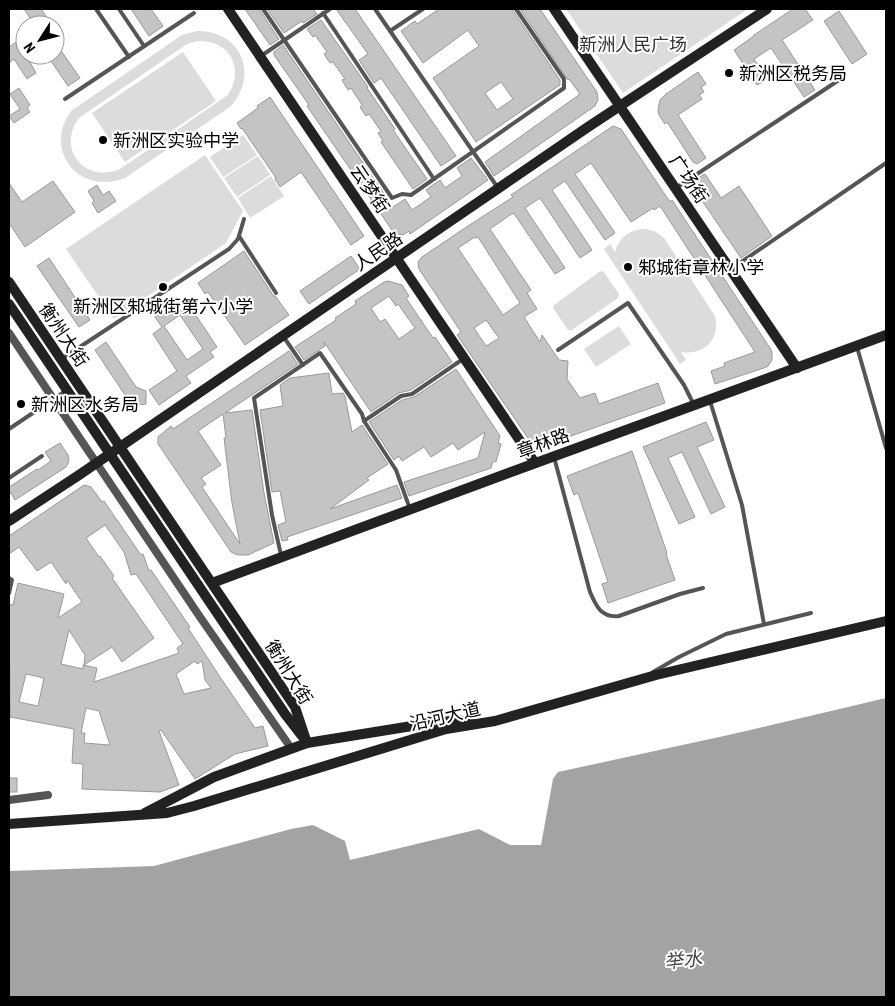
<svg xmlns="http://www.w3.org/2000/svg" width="895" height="1006" viewBox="0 0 895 1006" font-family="'Roboto Condensed','Noto Sans SC',sans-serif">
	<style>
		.green { fill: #dcdcdc; fill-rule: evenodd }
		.water { fill: #a3a3a3 }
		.building { fill: #c4c4c4; stroke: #999; fill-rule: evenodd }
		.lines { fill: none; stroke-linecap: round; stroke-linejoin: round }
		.lane { stroke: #555; stroke-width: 4 }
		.street { stroke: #555; stroke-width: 8 }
		.secondary { stroke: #222; stroke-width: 10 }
		.poi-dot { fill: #000; stroke: #fff; stroke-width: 2 }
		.labels { text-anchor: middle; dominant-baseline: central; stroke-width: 4; stroke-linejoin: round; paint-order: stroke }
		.park-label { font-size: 18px; fill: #333; stroke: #fff }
		.poi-label { font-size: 18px; fill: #000; stroke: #fff; text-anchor: start }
		.street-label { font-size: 18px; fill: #000; stroke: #fff }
		.water-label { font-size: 19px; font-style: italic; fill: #444; stroke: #fff }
	</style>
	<rect width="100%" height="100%" fill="#fff"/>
	<g class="green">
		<polygon points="566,9 748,9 623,93"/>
		<path d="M197,31C241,30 260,75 230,107L125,178C80,196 42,151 71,111L182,35ZM198,41C230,40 245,69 228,95L120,169C85,184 56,149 79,118L187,44Z"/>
		<polygon points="183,52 216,101 125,162 92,113"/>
		<polygon points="243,135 257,155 223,177 210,157"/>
		<polygon points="205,155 243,211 226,243 114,319 66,249"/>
		<polygon points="258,156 270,175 237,197 224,178"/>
		<polygon points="271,176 284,196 250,218 238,198"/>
		<path d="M646,229L656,232L664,238L715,316C721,339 704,356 681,352L686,360L680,364L604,249L610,244L615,252C619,237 630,229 646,229Z"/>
		<polygon points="603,271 619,294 618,298 572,330 568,330 553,308 554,305 599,272"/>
		<polygon points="619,326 631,344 596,367 584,349"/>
	</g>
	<polygon class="water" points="886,698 886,997 9,997 9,871 154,866 291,829 313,825 345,841 350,860 479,829 510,845 541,845 553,779 558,772 733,734"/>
	<g class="building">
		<polygon points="24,9 41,9 48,19 39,25 35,25"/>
		<polygon points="131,9 151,9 163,26 149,36"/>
		<polygon points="245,9 259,9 279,39 270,45"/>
		<polygon points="267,9 313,9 317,14 303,23 302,21 284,33"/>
		<polygon points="336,9 355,9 456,156 441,166 381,78 374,83 359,60 368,54"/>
		<path d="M439,9H512L560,80V85L476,142L433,78L479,46L474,39L468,30L423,63L401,31L415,21L417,24ZM501,82L513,99L497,110L485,93Z"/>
		<polygon points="520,9 540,9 597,92 598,100 595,106 494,176 485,162 580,94 569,79 568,80"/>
		<polygon points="793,9 805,9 813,20 782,40 815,90 804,97 771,48 754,59 768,79 757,85 734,50 754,36 754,35"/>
		<polygon points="839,11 867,54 852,64 824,21"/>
		<polygon points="321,20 368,87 367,88 395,129 393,130 427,179 413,189 381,142 383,141 378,133 381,131 369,114 366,116 360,107 362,105 351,88 348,90 342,80 345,79 333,62 330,63 324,54 327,52 315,35 313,37 307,29"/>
		<polygon points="18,41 36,73 27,79 14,59 9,63 9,47"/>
		<polygon points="55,42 80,78 68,86 47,55 55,55"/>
		<polygon points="283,45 393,207 405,199 412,210 431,197 426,190 440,180 445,188 462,176 457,168 471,158 488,180 410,234 409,231 403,235 394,233 307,106 309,105 274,55 274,52"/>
		<polygon points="698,72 706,84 701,87 704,92 699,95 702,99 678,115 706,158 697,164 693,162 667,122 665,124 659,115 658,110 660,100 666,94"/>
		<polygon points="19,88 30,105 27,108 30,112 14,123 9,116 20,109 10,94"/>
		<polygon points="270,97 364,236 351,245 301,172 280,187 275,179 276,178 242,128 241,129 237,123 258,108 257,106"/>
		<path d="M613,126L621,129L670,202L672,200L770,348L772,352V360L768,366L764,368L715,384L711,371L725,366L724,363L755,352L660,206L654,210L653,208L631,222L591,163L575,174L615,233L605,240L565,181L552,190L592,250L580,258L540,198L525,208L565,268L555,274L515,215L513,213L490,229L531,290L527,293L537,309L524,317L540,342L542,335L559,360L568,361L567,379L580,398L595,393L599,404L658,383L665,403L545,445H537L530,441L457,335L461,332L419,269L418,262L422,257L468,226L513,197L511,195ZM475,237L476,238L478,237L520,303L503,315L458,248ZM486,320L499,338L486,346L474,328Z"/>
		<polygon points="705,174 721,198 739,186 772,236 741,258 690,183"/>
		<polygon points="53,181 75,212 25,247 9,223 9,183 22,202"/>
		<polygon points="97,185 103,195 109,191 116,201 98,213 92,203 94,201 88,191"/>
		<polygon points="244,251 273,295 276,297 289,315 245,345 208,292 205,294 198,283"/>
		<polygon points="351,256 360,269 309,304 300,291"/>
		<polygon points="49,258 90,320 79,327 37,266"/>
		<path d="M388,281L402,285L409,296L406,298L433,338L435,337L452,362L411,390L399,393L371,412L324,342L325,346L304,360L295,347L336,320L335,318L356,304L355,301L384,282ZM389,296L396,306L398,304L415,328L399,339L385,319L380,322L371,308Z"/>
		<path d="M175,304L180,311L189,305L217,347L210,352L214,357L186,376L191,383L159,405L149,390L177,371L153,334L162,327L155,317ZM180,315L203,349L187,360L164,326Z"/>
		<polygon points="106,342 136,387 146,391 146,404 137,405 129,401 95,350"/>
		<path d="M289,351L298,364L225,413L252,410L264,493L274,543L248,555H238L231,552L194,497L158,444V437L171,426L173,429ZM223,414L226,438H224L232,503L240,544L202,487L206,484L201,478L221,465L198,431Z"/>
		<polygon points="456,369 500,436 498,443 501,444 496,462 493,461 491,468 409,496 404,482 478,458 485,432 458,450 453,443 431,457 424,447 402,461 399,456 394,460 369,422 402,400 414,397"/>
		<polygon points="329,373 332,394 343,393 345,396 352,432 362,425 388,464 367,478 369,480 330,509 397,485 402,498 287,537 288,540 282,541 278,525 286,522 280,491 272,492 260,410 283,406 280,385 290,378"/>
		<polygon points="706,422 714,440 697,447 725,507 711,514 682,452 668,458 695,517 679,524 643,447"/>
		<polygon points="60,443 68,455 69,461 66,467 15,500 9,490 9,487 37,469 38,470 51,461 45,452"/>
		<polygon points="632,451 667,553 666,554 675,580 608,603 602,584 608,582 578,493 574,495 567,476"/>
		<path d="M84,485L91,487L102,502L104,501L141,555L143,554L149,571L151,570L190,627L188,628L222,680L255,728L263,726L268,746L235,754L195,779L161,730L159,731L179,785L160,792L82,789L83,764L72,763L74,729L10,717L9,604L13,605L18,583L64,594L58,618L82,602L67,580L66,584L51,562L37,571L19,547L9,554V536ZM105,525L124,552L131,575L136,574L183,644L177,648L179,653L94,682L97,668L83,665V669L61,664L69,630L85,655L84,665L112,647L122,662L154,638L112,578L114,576L100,556L99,557L86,538ZM195,661L197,664L202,661L205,680L211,688L184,694L176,674ZM26,674L44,678L38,706L19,702ZM86,708L99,711L110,745L84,743L85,733H81Z"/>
		<rect x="9" y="778" width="8" height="14"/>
	</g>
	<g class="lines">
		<g class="lane">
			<polyline points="96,9 129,57"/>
			<polyline points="119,9 144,46"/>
			<polyline points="263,9 392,198 402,194 411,195 564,88 564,79 516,9"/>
			<polyline points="375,9 498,188"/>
			<polyline points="323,13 434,179"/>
			<polyline points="390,31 423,9"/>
			<polyline points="261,56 330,9"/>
			<polyline points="65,99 194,13"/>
			<polyline points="676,188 839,80"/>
			<polyline points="239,236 276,293"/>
			<polyline points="731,269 886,163"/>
			<polyline points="283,336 303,365"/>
			<polyline points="857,347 886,448"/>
			<polyline points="558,350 628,303 684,385 694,405"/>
			<polyline points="63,358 229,249 238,239 244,219"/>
			<polyline points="710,401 742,505 764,624"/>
			<polyline points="9,429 67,390"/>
			<path d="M554,457L590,592C596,606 601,618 619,616L680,594L703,588"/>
			<polyline points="9,478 42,456"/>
			<polyline points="410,509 396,470 364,421 401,396 412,394 463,359"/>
			<polyline points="281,555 272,515 254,398 320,353 362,414 364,421"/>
			<polyline points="9,578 12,580 9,593"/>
			<polyline points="653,672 679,657 726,634 811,613"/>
		</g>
		<g class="street">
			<polyline points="9,333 200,617 291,748"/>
			<polyline points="9,800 48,795"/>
		</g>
		<g class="secondary">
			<polyline points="228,9 535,463"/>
			<polyline points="554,9 797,368"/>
			<polyline points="9,282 295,707 307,743"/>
			<polyline points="9,304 285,714 302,736"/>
			<polyline points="9,521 79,475 588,127 767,9"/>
			<polyline points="212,583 503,475 886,335"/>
			<polyline points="145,813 214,777 307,743 412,726 458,720 471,723"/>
			<polyline points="9,824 167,813 194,806 446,729 495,721 656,675 886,621"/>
		</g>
	</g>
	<g class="poi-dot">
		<circle cx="729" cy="73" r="5"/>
		<circle cx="103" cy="140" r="5"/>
		<circle cx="628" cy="267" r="5"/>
		<circle cx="163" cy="287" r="5"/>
		<circle cx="21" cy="404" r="5"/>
	</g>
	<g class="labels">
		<g class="park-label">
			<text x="633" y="44">新洲人民广场</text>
		</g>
		<g class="poi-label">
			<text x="739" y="73">新洲区税务局</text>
			<text x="113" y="140">新洲区实验中学</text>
			<text x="638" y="267">邾城街章林小学</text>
			<text x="163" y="306" text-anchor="middle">新洲区邾城街第六小学</text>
			<text x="31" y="404">新洲区水务局</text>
		</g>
		<g class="street-label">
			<text transform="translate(689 179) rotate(56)">广场街</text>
			<text transform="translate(370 189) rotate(56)">云梦街</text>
			<text transform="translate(378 251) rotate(-34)">人民路</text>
			<text transform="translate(64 335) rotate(56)">衡州大街</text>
			<text transform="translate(543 443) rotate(-20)">章林路</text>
			<text transform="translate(289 672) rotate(58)">衡州大街</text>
			<text transform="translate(445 716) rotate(-13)">沿河大道</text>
		</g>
		<g class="water-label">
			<text transform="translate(683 960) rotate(-6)">举水</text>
		</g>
	</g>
	<rect width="895" height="1006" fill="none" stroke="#000000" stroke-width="20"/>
	<g transform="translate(40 40) rotate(234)"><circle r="24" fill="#ffffff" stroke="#999999"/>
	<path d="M0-4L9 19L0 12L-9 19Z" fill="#000000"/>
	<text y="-8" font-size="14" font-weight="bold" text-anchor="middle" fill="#000000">N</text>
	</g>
</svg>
